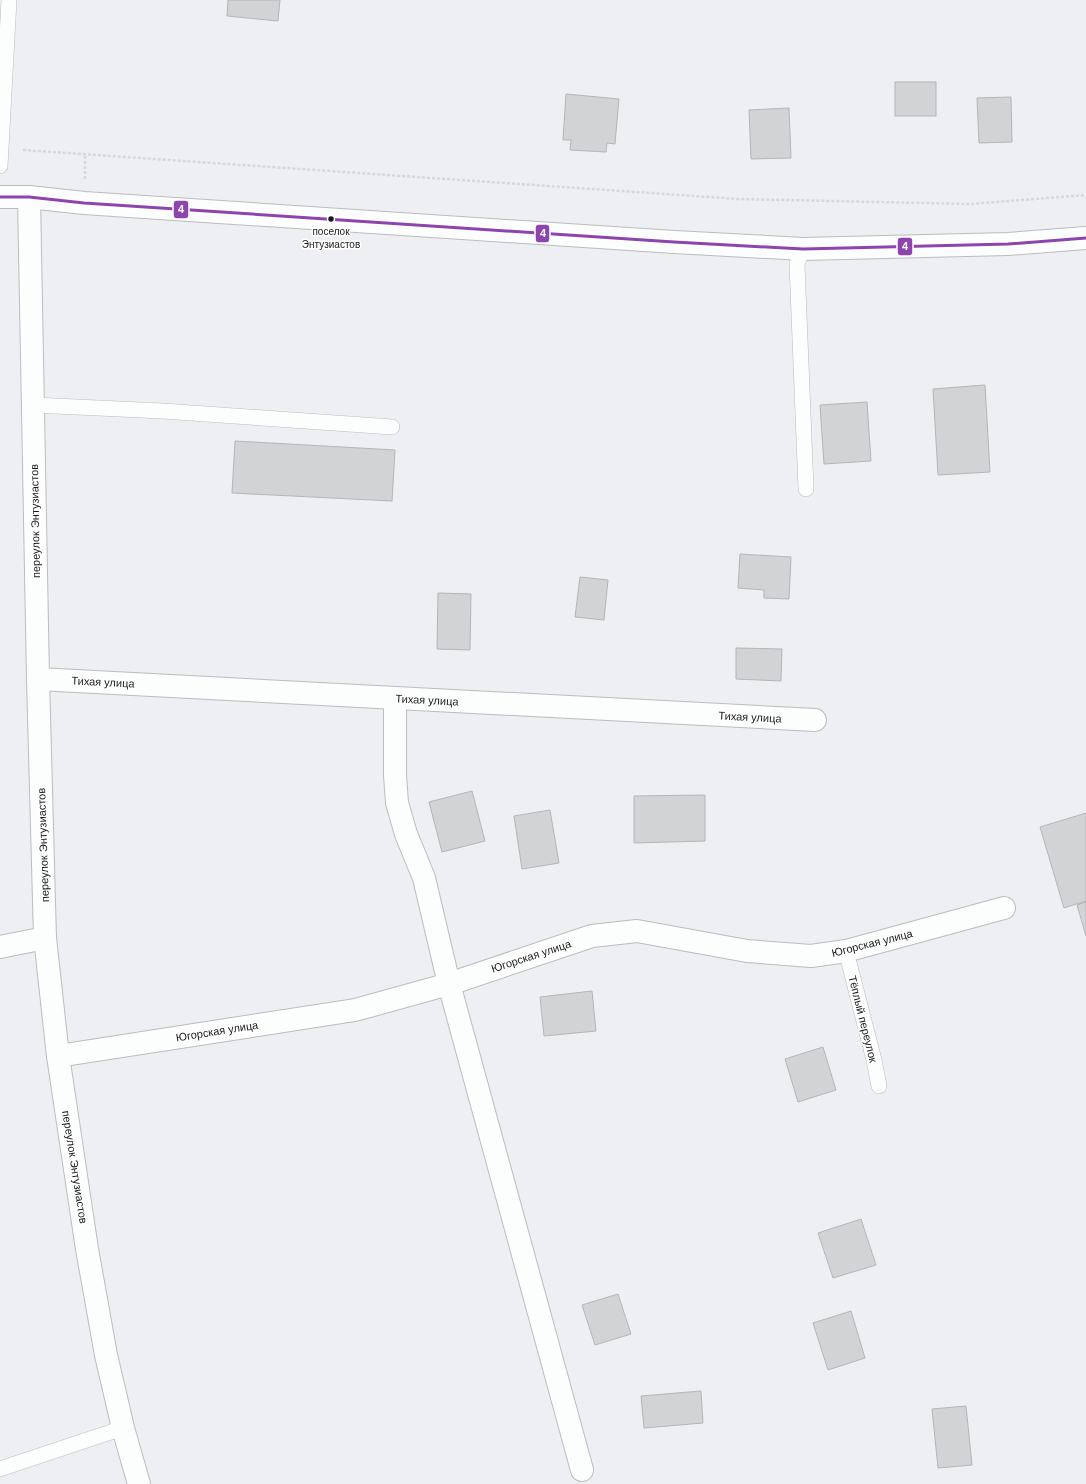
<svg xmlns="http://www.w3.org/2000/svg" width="1086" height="1484" viewBox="0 0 1086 1484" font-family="Helvetica,sans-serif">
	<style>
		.building { fill: #d2d3d5; stroke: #b4b5b7 }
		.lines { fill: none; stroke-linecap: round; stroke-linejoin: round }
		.lane-casing { stroke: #bcbcbe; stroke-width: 16 }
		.street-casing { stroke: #bcbcbe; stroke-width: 24 }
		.secondary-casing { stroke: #bcbcbe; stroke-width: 24 }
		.path { stroke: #d7d7d8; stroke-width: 2.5; stroke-dasharray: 3 2; stroke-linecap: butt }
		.lane { stroke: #fcfdfd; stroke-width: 15 }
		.street { stroke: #fcfdfd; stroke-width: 22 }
		.secondary { stroke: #fcfdfd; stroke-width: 22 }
		.bus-1-casing { stroke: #fff; stroke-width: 6 }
		.bus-1 { stroke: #8e44ad; stroke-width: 3 }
		.bus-dot { fill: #18181a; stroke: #fff; stroke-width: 1.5 }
		.labels { text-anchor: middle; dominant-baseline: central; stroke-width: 3; stroke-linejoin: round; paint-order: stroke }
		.bus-label { font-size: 10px; fill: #18181a; stroke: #fff }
		.street-label { font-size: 11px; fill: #18181a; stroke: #fff }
		.line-badge { stroke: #fff; stroke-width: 1.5 }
		.badge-label { font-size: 11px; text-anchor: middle; font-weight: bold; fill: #fff }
	</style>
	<rect width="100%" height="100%" fill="#eeeff2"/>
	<g class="building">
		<polygon points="228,0 280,0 278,21 227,16"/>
		<rect x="895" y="82" width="41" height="34"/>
		<polygon points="566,94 619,99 615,144 607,143 606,152 570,150 571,140 563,140"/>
		<polygon points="1011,97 1012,142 979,143 977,98"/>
		<polygon points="789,108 791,158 751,159 749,110"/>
		<polygon points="985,385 990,472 938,475 933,389"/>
		<polygon points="867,402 871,461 824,464 820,405"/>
		<polygon points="235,441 395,450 392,501 232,493"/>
		<polygon points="740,554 791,557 789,599 764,598 764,590 738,588"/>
		<polygon points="580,577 608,580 604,620 575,617"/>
		<polygon points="438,593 471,594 470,650 437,649"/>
		<polygon points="736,648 782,649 781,681 736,679"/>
		<polygon points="472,791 485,841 442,852 429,802"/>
		<polygon points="705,795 705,841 634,843 634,796"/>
		<polygon points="550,810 559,863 522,869 514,816"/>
		<polygon points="1086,813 1086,901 1064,908 1040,827"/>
		<polygon points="1086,902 1086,936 1077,905"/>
		<polygon points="592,991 596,1031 544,1036 540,997"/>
		<polygon points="823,1047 836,1090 798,1102 785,1059"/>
		<polygon points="861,1219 876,1265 833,1278 818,1233"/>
		<polygon points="618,1294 631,1334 595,1345 582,1305"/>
		<polygon points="851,1311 865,1358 828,1370 813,1323"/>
		<polygon points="701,1391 703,1423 644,1428 641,1396"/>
		<polygon points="966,1406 972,1465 938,1468 932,1409"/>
	</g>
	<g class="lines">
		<g class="lane-casing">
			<g id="lane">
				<polyline points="0,166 9,0"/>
				<polyline points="803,249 797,264 806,489"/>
				<polyline points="33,405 163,411 392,427"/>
				<polyline points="846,951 874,1060 879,1086"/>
				<polyline points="0,1469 123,1428"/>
			</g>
		</g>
		<g class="street-casing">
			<g id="street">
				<polyline points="38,679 815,720"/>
				<polyline points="395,698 395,775 397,803 406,834 424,878 449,984 582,1470"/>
				<polyline points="0,947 45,938"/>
				<polyline points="58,1056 355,1010 449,984 592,936 637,931 747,951 811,956 846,951 1004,908"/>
			</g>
		</g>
		<g class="secondary-casing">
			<g id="secondary">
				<polyline points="0,197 29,197 84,203 674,242 803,249 1008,244 1086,238"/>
				<polyline points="29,197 38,679 45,938 58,1056 87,1249 106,1355 123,1428 139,1484"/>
			</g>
		</g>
		<g class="path">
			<polyline points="23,150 738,199 970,204 1086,195"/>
			<polyline points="85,179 85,155"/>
		</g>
		<use href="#lane" class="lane"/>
		<use href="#street" class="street"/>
		<use href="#secondary" class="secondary"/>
		<g class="bus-1-casing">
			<polyline id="bus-1" points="0,197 29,197 84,203 674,242 803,249 1008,244 1086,238"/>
		</g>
		<use href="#bus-1" class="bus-1"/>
	</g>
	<circle class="bus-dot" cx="331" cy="219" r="3.5"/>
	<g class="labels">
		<g class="bus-label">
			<text x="331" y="231">поселок<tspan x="331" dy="13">Энтузиастов</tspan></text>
		</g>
		<g class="street-label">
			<text transform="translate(35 521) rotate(-91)">переулок Энтузиастов</text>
			<text transform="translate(103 682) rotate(3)">Тихая улица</text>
			<text transform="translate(427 700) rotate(3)">Тихая улица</text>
			<text transform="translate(750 717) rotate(3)">Тихая улица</text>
			<text transform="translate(43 845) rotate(-92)">переулок Энтузиастов</text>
			<text transform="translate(872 943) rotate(-14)">Югорская улица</text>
			<text transform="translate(531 956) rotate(-18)">Югорская улица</text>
			<text transform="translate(863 1019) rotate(76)">Тёплый переулок</text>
			<text transform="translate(217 1031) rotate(-9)">Югорская улица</text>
			<text transform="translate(75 1167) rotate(81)">переулок Энтузиастов</text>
		</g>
	</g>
	<g class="line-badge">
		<rect x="173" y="200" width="16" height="19" rx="4" fill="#8e44ad"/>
		<rect x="535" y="224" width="15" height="19" rx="4" fill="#8e44ad"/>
		<rect x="897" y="237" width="16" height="19" rx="4" fill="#8e44ad"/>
	</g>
	<g class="badge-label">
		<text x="181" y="213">4</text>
		<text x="543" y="237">4</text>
		<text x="905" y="250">4</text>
	</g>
</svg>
